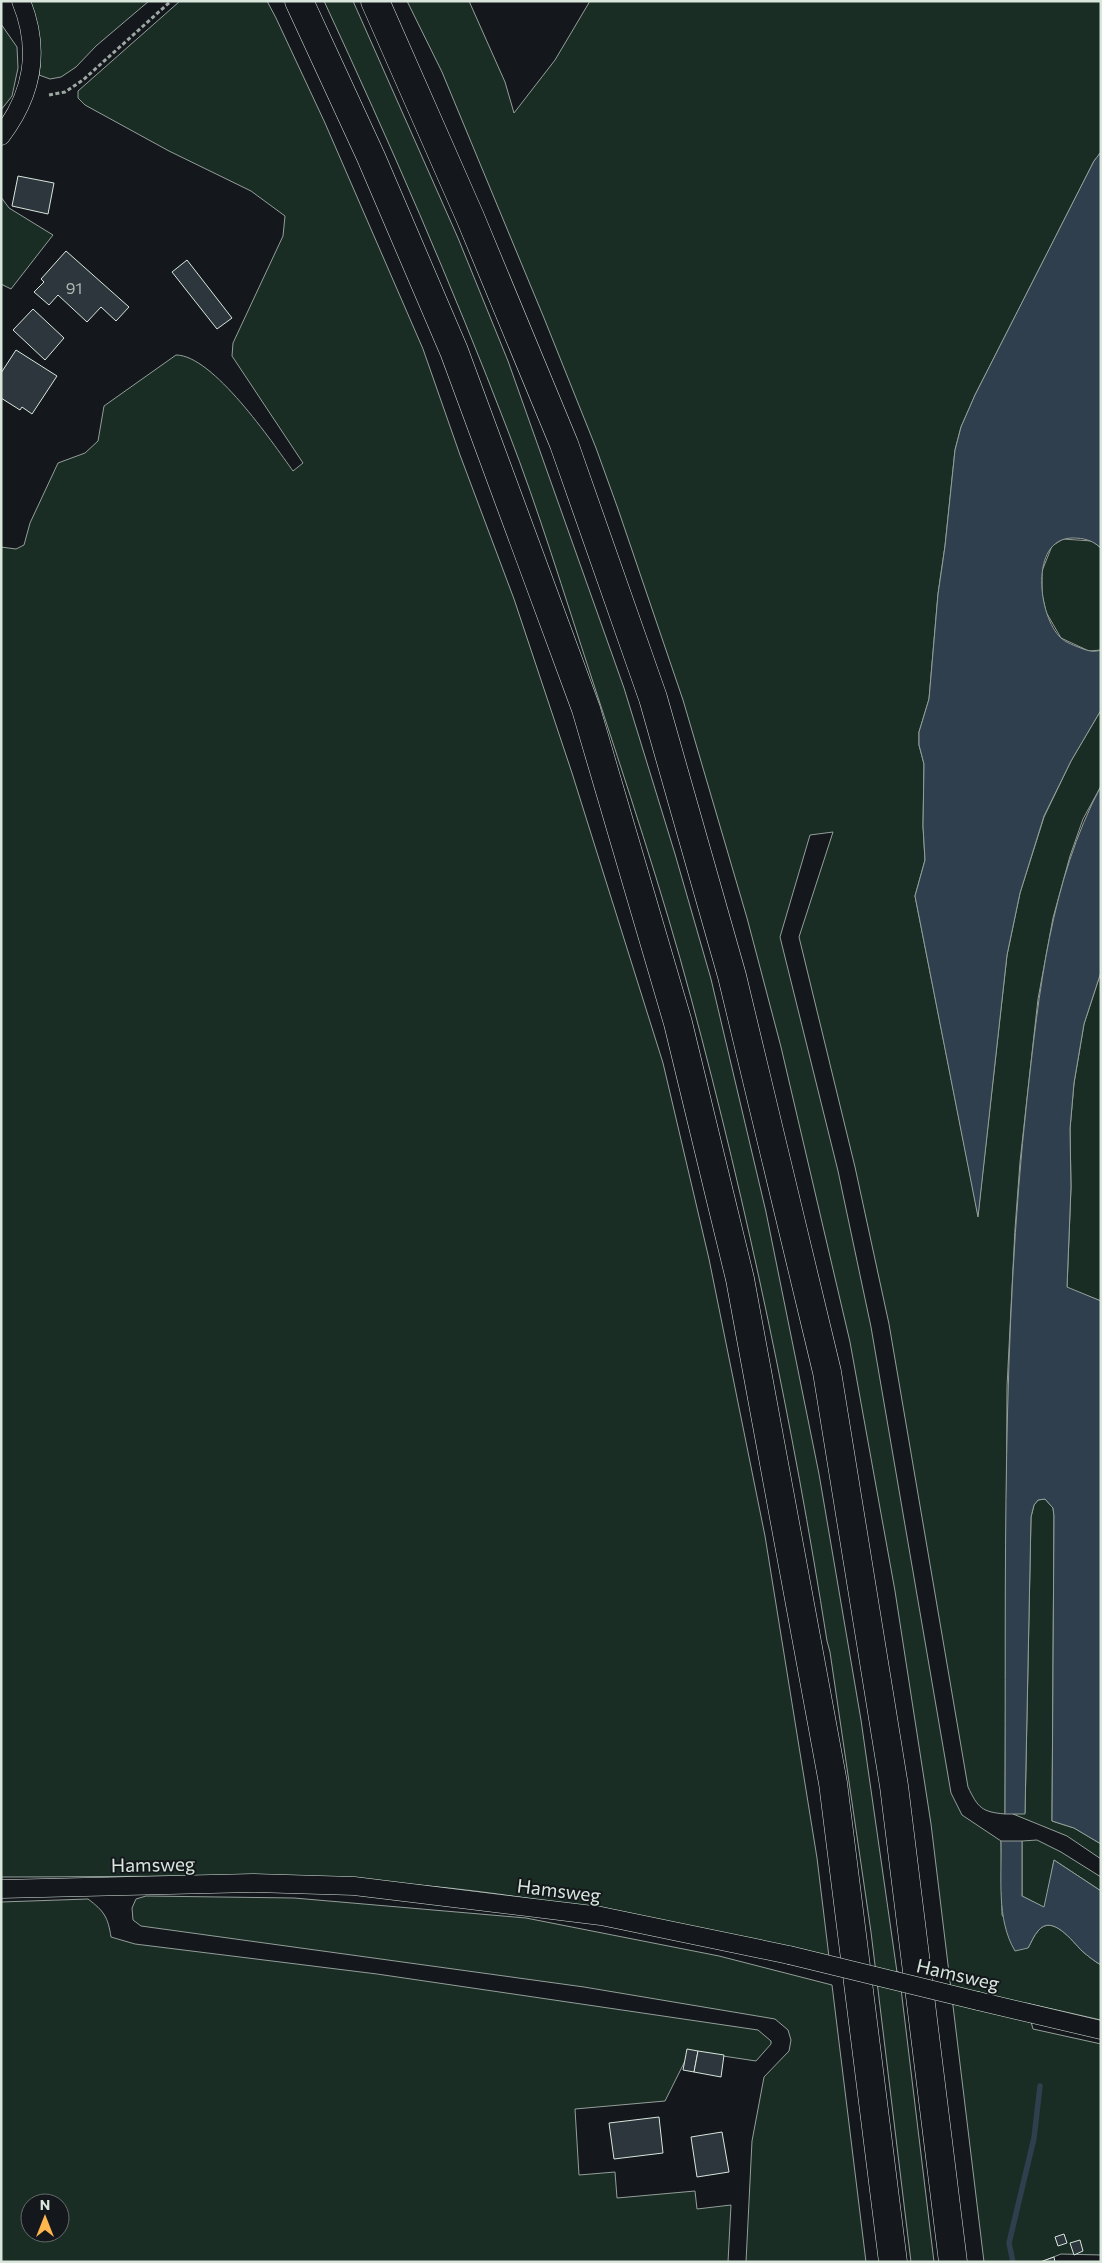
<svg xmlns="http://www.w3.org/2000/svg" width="1102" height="2263" viewBox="0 0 1102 2263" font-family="Commissioner,sans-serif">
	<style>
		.green { fill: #1a2d24; stroke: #939e99; fill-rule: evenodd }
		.water { fill: #2f3f4d; stroke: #939e99 }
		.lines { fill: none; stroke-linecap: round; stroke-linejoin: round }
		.stream { stroke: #2f3f4d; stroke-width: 5.5 }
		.building { fill: #2c363c; stroke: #d8e6dc }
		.street-casing { stroke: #d8e6dc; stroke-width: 19 }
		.highway-casing { stroke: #d8e6dc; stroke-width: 29 }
		.path { stroke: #9da8a2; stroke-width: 3; stroke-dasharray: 4 2.5; stroke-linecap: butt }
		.street { stroke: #14181c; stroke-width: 18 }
		.highway { stroke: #14181c; stroke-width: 28 }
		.street-bridge-casing { stroke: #d8e6dc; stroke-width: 19; stroke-linecap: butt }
		.street-bridge { stroke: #14181c; stroke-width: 18 }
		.labels { text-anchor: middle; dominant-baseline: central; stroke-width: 4; stroke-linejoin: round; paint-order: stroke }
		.number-label { font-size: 16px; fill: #adbab4 }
		.street-label { font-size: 19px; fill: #d8e6dc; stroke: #14181c }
	</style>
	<rect width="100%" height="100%" fill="#14181c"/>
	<g class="green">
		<path d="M29,1H149L96,46L76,67L61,77L50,79L39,75C43,49 38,26 29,1Z"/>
		<path d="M180,1H267L276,18L325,123L423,349L460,455L514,599L572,773L663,1063L709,1259L765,1536L817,1858L829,1957C703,1930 578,1902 449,1888C301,1872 150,1877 1,1877V547L16,549L24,545L30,523L58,463L85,453L98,441L104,406L176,355C213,355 272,442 293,471L303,463L232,356L233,343L283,236L285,216L251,191L169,151L85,105L78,98V91Z"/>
		<path d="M324,1H353L458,238L508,361L624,688L675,854L711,979L766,1212L819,1474L861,1720L897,1972H899L934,2262H911L871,1932L830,1652L827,1641C793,1425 748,1210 691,998C662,890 626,783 591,676C564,594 539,511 508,431C452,285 390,143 324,1Z"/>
		<path d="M407,1H469L505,82L514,113L555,60L590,1H1101V152L1094,161L975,395L961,427L955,450L945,546L938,594L929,699L919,732V745L924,764L923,826L925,860L915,896L978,1215L1007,955L1020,893L1044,817L1071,761L1101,710V786L1083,819L1070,856L1053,918L1038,999L1020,1162L1015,1229L1007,1387L1005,1814C982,1812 978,1808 968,1787L889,1324L855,1167L799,937L833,832L810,835L780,937L838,1171L871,1327L951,1793L962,1815L1001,1841L1002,1915L1028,1948C1031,1943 1034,1935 1038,1931C1052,1913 1073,1942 1082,1951C1088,1956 1094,1961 1101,1965V2020L1026,2003L1033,2029L1101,2044V2255L1061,2254L1041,2262H984L931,1824L895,1591L850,1342L781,1047L747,918L683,700L618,509L596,448L544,318L442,72Z"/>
		<polygon points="1,24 17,47 18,68 12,96 1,110"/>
		<polygon points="1,197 9,208 53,235 11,289 1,284"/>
		<polygon points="1063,539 1092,541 1101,548 1101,650 1089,651 1061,638 1046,612 1042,594 1042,571 1052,546"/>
		<polygon points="1101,972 1101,1301 1067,1288 1071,1187 1070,1129 1074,1083 1084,1024"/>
		<polygon points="1045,1499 1053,1508 1054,1516 1052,1821 1074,1828 1101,1844 1101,1859 1067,1836 1013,1814 1025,1813 1031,1517 1034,1505 1038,1500"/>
		<polygon points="1037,1840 1061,1852 1101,1877 1101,1891 1054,1860 1045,1908 1022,1896 1022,1841"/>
		<polygon points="146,1896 294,1898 526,1918 719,1956 832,1985 866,2262 746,2262 752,2141 764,2077 789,2051 791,2040 788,2030 775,2019 584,1987 141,1926 133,1920 132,1908 136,1899"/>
		<path d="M88,1899C104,1911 108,1917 111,1937L135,1944L377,1974L758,2030L771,2041V2044L756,2061L690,2051L665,2101L575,2109L579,2175L615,2172L617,2198L695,2191L697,2209L731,2205L728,2262H1V1902ZM30,2203H60V2233H30Z"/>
	</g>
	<g class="water">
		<path d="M1101,152V548C1092,540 1084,538 1072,538C1029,539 1038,617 1061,638C1065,642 1073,645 1078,647C1086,650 1092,653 1101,650V710L1071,761L1044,816L1020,893L1007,955L978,1217L915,896L925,860L923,826L924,764L919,745V732L929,699L938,594L945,546L955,450L961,427L975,395L1094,161Z"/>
		<path d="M1101,786V972L1084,1024L1074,1083L1070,1129L1071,1187L1067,1287L1101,1301V1844L1074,1828L1052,1821L1054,1516L1053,1508L1045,1499L1038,1500L1034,1505L1031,1517L1025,1814H1005C1006,1575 1001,1336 1027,1099C1039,992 1050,882 1101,786Z"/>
		<path d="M1001,1841H1022V1896L1044,1907L1054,1860L1101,1891V1965C1094,1961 1088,1956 1082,1951C1073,1942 1052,1913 1038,1931C1034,1935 1031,1943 1028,1948L1015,1951C996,1919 1002,1877 1001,1841Z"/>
	</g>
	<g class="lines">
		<polyline class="stream" points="1013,2262 1009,2243 1034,2138 1040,2086"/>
	</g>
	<g class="building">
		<polygon points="18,176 54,183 48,214 12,206"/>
		<polygon points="66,251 129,307 116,321 101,307 87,322 58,295 49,305 34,292 44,282 41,279"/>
		<polygon points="187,260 232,318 217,329 172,272"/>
		<polygon points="33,309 64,338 45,360 13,330"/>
		<polygon points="16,350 57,376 32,414 22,407 20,410 1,398 1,373"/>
		<polygon points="687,2049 698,2051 694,2072 683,2070"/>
		<polygon points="698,2051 724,2055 721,2077 694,2072"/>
		<polygon points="659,2117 663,2153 614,2159 609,2123"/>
		<polygon points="722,2132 729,2172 697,2177 691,2137"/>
		<polygon points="1064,2234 1067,2243 1058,2246 1055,2237"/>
		<polygon points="1080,2240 1083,2251 1074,2255 1070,2243"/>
		<polygon points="1054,2257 1055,2262 1040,2262"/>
	</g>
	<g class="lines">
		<g class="street-casing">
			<g id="street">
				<path d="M1,136C33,94 41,50 21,1"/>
				<polyline points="1,1889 253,1883 354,1886 601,1916 789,1955"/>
				<polyline points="978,2001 1101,2030"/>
			</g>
		</g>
		<g class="highway-casing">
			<g id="highway">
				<polyline points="299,1 371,157 454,351 586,709 678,1023 740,1279 833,1783 893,2262"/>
				<polyline points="375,1 470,217 564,444 653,698 732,976 827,1372 894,1786 953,2262"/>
			</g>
		</g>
		<polyline class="path" points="49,95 65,92 83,80 171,1"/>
		<use href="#street" class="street"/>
		<use href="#highway" class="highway"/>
		<g class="street-bridge-casing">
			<polyline id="street-bridge" points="789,1955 978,2001"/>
		</g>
		<use href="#street-bridge" class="street-bridge"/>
	</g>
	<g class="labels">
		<g class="number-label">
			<text x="74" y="287">91</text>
		</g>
		<g class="street-label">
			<text transform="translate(153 1864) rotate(-1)">Hamsweg</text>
			<text transform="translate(559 1890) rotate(7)">Hamsweg</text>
			<text transform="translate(958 1974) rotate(13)">Hamsweg</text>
		</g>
	</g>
	<rect width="1102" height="2263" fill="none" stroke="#d8e6dc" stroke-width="5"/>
	<g transform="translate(45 2218)"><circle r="24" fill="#14181c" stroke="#626a69"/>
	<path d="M0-4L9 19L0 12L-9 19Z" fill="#ffb74d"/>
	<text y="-8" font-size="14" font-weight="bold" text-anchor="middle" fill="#d8e6dc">N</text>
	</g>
</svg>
